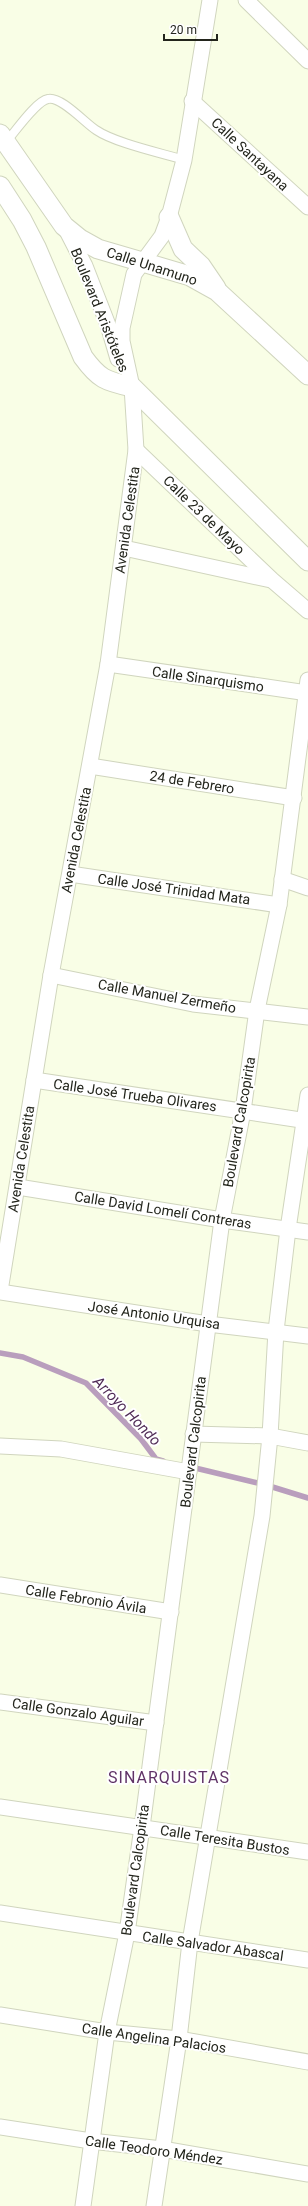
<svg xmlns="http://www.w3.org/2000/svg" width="308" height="2206" viewBox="0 0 308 2206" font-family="Roboto,sans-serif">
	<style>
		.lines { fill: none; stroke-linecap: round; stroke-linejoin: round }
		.stream { stroke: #b99ebd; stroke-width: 5.5 }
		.service-casing { stroke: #d0d5be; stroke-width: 10 }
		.minor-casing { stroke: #d0d5be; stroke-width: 17 }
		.tertiary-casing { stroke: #d0d5be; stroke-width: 21 }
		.service { stroke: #fff; stroke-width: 8 }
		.minor { stroke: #fff; stroke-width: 15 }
		.tertiary { stroke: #fff; stroke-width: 19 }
		.labels { text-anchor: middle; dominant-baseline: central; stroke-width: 4; stroke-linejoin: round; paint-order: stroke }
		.street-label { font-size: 14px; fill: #23251c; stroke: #fff }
		.water-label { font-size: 15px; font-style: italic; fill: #502c56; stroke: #fff }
		.quarter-label { font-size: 16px; letter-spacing: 1px; fill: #603367; stroke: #fff }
	</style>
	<rect width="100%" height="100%" fill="#f9fee6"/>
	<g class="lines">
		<g class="stream">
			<polyline points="0,1353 23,1357 86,1383 141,1439 156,1459 163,1461"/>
			<polyline points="191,1467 266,1485 308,1498"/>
		</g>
		<g class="service-casing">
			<path id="service" d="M6,142C15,132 36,101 48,99C61,96 85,123 96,130C115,143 161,153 184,160"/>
		</g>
		<g class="minor-casing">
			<g id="minor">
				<polyline points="246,0 308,61"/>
				<polyline points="192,101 308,207"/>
				<polyline points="66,229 85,266 108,325 118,359"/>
				<polyline points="136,450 272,580 308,611"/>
				<polyline points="124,548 271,580"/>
				<polyline points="108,664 308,693"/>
				<polyline points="90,766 294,798"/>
				<polyline points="70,874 279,905"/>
				<polyline points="282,879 308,888"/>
				<polyline points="51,975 193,1004 308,1017"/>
				<polyline points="34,1080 308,1121"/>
				<polyline points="18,1187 222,1220 308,1232"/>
				<polyline points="0,1291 51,975 108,664 136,450 132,387 122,341 122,328 134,274 162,236 169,217 184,160 210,0"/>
				<polyline points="0,1292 208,1324 308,1336"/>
				<polyline points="193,1434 270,1436 308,1443"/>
				<polyline points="0,1446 61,1449 189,1472"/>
				<polyline points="0,1585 171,1612"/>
				<polyline points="0,1702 156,1723"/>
				<polyline points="0,1807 308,1852"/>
				<polyline points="0,1913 308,1960"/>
				<polyline points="0,2015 107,2032 179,2039 308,2062"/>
				<polyline points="0,2127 91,2141 162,2149 308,2174"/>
				<polyline points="83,2206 107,2032 127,1933 142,1827 222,1220 243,1111 257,1010 279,905 308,680"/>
				<polyline points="154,2206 179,2039 190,1942 262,1516 270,1436 276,1331 288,1229 308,1095"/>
			</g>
		</g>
		<g class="tertiary-casing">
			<g id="tertiary">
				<polyline points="0,134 64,226 80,239 98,249 190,276 217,291 308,375"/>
				<path d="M0,186L22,220L36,247L83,357C99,379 105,381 132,387L308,561"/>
				<polyline points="169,217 183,249 201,266 216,288"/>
			</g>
		</g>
		<use href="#service" class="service"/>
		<use href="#minor" class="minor"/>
		<use href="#tertiary" class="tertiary"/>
	</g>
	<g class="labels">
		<g class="street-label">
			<text transform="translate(250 154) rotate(43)">Calle Santayana</text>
			<text transform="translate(152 266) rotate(18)">Calle Unamuno</text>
			<text transform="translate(100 310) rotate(68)">Boulevard Aristóteles</text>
			<text transform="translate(204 515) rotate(44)">Calle 23 de Mayo</text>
			<text transform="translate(127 520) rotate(-82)">Avenida Celestita</text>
			<text transform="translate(208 679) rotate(8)">Calle Sinarquismo</text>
			<text transform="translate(192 782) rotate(9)">24 de Febrero</text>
			<text transform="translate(76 840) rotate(-79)">Avenida Celestita</text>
			<text transform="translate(174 889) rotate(8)">Calle José Trinidad Mata</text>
			<text transform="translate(167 996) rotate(10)">Calle Manuel Zermeño</text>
			<text transform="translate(135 1095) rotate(8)">Calle José Trueba Olivares</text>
			<text transform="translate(239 1122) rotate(-80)">Boulevard Calcopirita</text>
			<text transform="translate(21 1159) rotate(-81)">Avenida Celestita</text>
			<text transform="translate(163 1210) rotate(9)">Calle David Lomelí Contreras</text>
			<text transform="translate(154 1315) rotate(8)">José Antonio Urquisa</text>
			<text transform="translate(193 1442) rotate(-83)">Boulevard Calcopirita</text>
			<text transform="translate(86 1599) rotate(9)">Calle Febronio Ávila</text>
			<text transform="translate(78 1712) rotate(8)">Calle Gonzalo Aguilar</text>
			<text transform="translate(225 1840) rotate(9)">Calle Teresita Bustos</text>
			<text transform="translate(135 1870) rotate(-82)">Boulevard Calcopirita</text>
			<text transform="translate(213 1946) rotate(8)">Calle Salvador Abascal</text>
			<text transform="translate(154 2038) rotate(8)">Calle Angelina Palacios</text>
			<text transform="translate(154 2150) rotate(8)">Calle Teodoro Méndez</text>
		</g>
		<g class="water-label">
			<text transform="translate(127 1411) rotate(46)">Arroyo Hondo</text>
		</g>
		<g class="quarter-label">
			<text x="169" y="1777">SINARQUISTAS</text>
		</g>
	</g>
	<path d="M164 34v6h53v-6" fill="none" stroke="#23251c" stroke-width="2"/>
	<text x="170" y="34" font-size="12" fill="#23251c" stroke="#ffffff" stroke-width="3" paint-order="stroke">20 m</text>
</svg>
